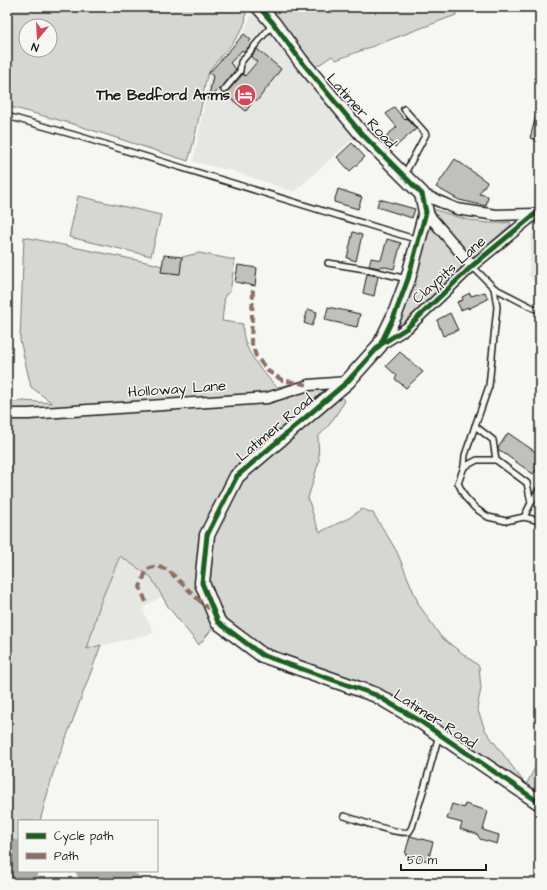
<svg xmlns="http://www.w3.org/2000/svg" width="547" height="890" viewBox="0 0 547 890" font-family="'Architects Daughter',sans-serif">
	<style>
		.built { fill: #e6e6e2 }
		.green { fill: #d6d6d2; stroke: #797977; fill-rule: evenodd }
		.lines { fill: none; stroke-linecap: round; stroke-linejoin: round }
		.river { stroke: #acaca9; stroke-width: 20 }
		.building { fill: #c0c0bd; stroke: #1c1c1c }
		.lane-casing { stroke: #1c1c1c; stroke-width: 8 }
		.street-casing { stroke: #1c1c1c; stroke-width: 13 }
		.secondary-casing { stroke: #1c1c1c; stroke-width: 17 }
		.lane { stroke: #f6f6f2; stroke-width: 5 }
		.street { stroke: #f6f6f2; stroke-width: 10 }
		.secondary { stroke: #f6f6f2; stroke-width: 14 }
		.quiet { stroke: #8d6e63; stroke-width: 4; stroke-dasharray: 8 4; stroke-linecap: butt }
		.cycleway-casing { stroke: #f6f6f2; stroke-width: 8 }
		.cycleway { stroke: #1b5e20; stroke-width: 5 }
		.labels { text-anchor: middle; dominant-baseline: central; stroke-width: 3; stroke-linejoin: round; paint-order: stroke }
		.poi-label { font-size: 15px; font-weight: bold; fill: #1c1c1c; stroke: #f6f6f2; text-anchor: end }
		.street-label { font-size: 15px; fill: #1c1c1c; stroke: #f6f6f2 }
	</style>
	<rect width="100%" height="100%" fill="#f6f6f2"/>
	<filter id="ink" filterUnits="userSpaceOnUse"><feTurbulence type="fractalNoise" baseFrequency=".025" numOctaves="2"/><feDisplacementMap in="SourceGraphic" scale="8" xChannelSelector="R" yChannelSelector="G"/><feConvolveMatrix kernelMatrix="1 2 1 2 8 2 1 2 1" color-interpolation-filters="sRGB"/></filter>
	<g filter="url(#ink)">
		<g class="built">
			<polygon points="252,8 356,136 294,192 233,171 193,162 211,70 244,32 252,13"/>
			<polygon points="540,222 540,287 529,275 531,236"/>
			<polygon points="121,556 151,577 161,596 142,609 154,633 87,649 101,601"/>
		</g>
		<g class="green">
			<path d="M7,7H243C257,27 216,56 208,74C205,81 204,90 203,98C198,119 195,141 188,161L73,124L7,106ZM26,26H50V50H26Z"/>
			<polygon points="265,7 456,7 456,15 336,60 332,56 314,68"/>
			<polygon points="78,196 161,215 151,256 69,237"/>
			<path d="M433,209C459,218 483,226 510,222L511,225L475,256H469L466,254L461,245L434,215L432,211Z"/>
			<polygon points="431,226 435,227 462,260 461,269 458,274 400,329 396,328 395,327 428,227"/>
			<path d="M24,237L151,263L162,266V272L179,274L182,257L199,253L235,260L230,292L225,295L222,321L243,324C241,349 261,370 277,387L316,379L320,389L332,392L235,474L204,534L199,584L216,624L199,645L169,608L151,577L120,556L101,601L87,649L101,645L53,773L40,821H19V871H37L36,883H7V403L23,401L52,403L31,387L20,340Z"/>
			<polygon points="337,393 345,401 330,424 318,437 319,461 308,498 315,521 320,532 349,518 362,509 373,513 387,535 397,552 419,605 441,637 479,666 481,689 477,708 485,730 526,785 540,758 540,795 405,707 264,653 219,620 204,582 209,534 238,477"/>
		</g>
		<g class="lines">
			<g class="river">
				<polyline points="7,848 19,851"/>
				<polyline points="7,864 11,865 31,883"/>
				<polyline points="86,871 132,883"/>
			</g>
		</g>
		<g class="building">
			<polygon points="244,34 251,40 249,42 251,44 244,52 242,50 230,63 236,69 220,90 219,89 208,101 213,76 209,73"/>
			<polygon points="257,49 281,69 257,101 255,99 246,111 225,94 243,74 245,76 257,62 251,57"/>
			<polygon points="394,107 405,120 407,118 416,129 395,147 386,136 397,127 386,114"/>
			<polygon points="537,112 540,112 540,141 530,138"/>
			<polygon points="352,143 365,157 350,171 337,157"/>
			<polygon points="455,159 487,182 479,194 488,196 486,206 459,200 436,187"/>
			<polygon points="338,189 362,197 358,209 334,202"/>
			<polygon points="379,199 415,209 412,218 377,207"/>
			<polygon points="353,232 362,235 356,261 347,258"/>
			<polygon points="387,239 401,243 394,269 381,266 380,268 369,266 371,258 381,260"/>
			<polygon points="164,255 182,257 180,274 161,272"/>
			<polygon points="238,265 257,268 255,286 235,282"/>
			<polygon points="367,274 378,276 374,296 363,293"/>
			<polygon points="485,292 488,299 468,309 468,307 461,310 457,302 463,300 462,297 470,293 471,296"/>
			<polygon points="328,307 360,314 357,327 325,320"/>
			<polygon points="308,309 317,312 312,326 304,323"/>
			<polygon points="450,313 458,330 443,336 437,320"/>
			<polygon points="400,352 423,372 406,388 395,379 397,376 386,366"/>
			<polygon points="508,433 540,455 540,465 533,474 499,450 498,448"/>
			<polygon points="452,804 464,808 465,804 488,811 483,830 499,835 497,844 480,839 477,834 460,829 462,823 447,819"/>
			<polygon points="410,836 433,842 428,861 405,854"/>
		</g>
		<g class="lines">
			<g class="lane-casing">
				<g id="lane">
					<polyline points="224,90 240,71 241,62 273,24"/>
					<polyline points="7,116 78,136 418,240"/>
					<polyline points="404,175 426,134 404,109"/>
					<polyline points="328,263 365,269 407,279"/>
					<polyline points="472,266 494,288 533,308 540,310"/>
					<polyline points="494,288 497,307 489,386 465,455 464,467 458,483 465,497 475,508 488,517 506,521 524,517 540,521"/>
					<polyline points="475,426 493,440 496,460"/>
					<polyline points="464,467 477,460 496,460 527,483 531,503 524,517"/>
					<polyline points="531,503 540,488"/>
					<path d="M344,816C358,820 397,835 409,832L412,827L425,785L439,735"/>
				</g>
			</g>
			<g class="street-casing">
				<g id="street">
					<polyline points="422,194 457,209 496,215 535,214"/>
					<polyline points="426,212 472,266"/>
					<polyline points="380,345 407,328 472,266 535,214 540,212"/>
					<polyline points="7,414 28,414 267,398 309,385 347,382"/>
				</g>
			</g>
			<g class="secondary-casing">
				<polyline id="secondary" points="259,7 273,23 301,61 361,133 422,194 426,212 408,279 395,314 380,345 347,382 237,476 207,535 202,583 218,622 262,655 376,695 420,721 540,803"/>
			</g>
			<use href="#lane" class="lane"/>
			<use href="#street" class="street"/>
			<use href="#secondary" class="secondary"/>
			<g class="quiet">
				<polyline points="253,290 251,341 256,356 268,371 282,380 309,385"/>
				<polyline points="146,602 140,587 147,569 157,566 168,570 201,602 211,610"/>
			</g>
			<g class="cycleway-casing">
				<g id="cycleway">
					<polyline points="259,7 273,23 301,61 361,133 422,194 426,212 408,279 395,314 380,345 347,382 237,476 207,535 202,583 218,622 262,655 376,695 420,721 540,803"/>
					<polyline points="380,345 407,328 472,266 535,214 540,212"/>
				</g>
			</g>
			<use href="#cycleway" class="cycleway"/>
		</g>
	</g>
	<defs>
		<g id="hotel-disc" transform="scale(1.15)"><circle r="9.5" fill="#d1495b" stroke="#f6f6f2"/><path d="M-6-4.5h1.5V1H6V5H4.5V3h-9V5H-6ZM-4 0a1.8 1.8 0 1 1 3.6 0ZM.5 0V-2.5h3Q6-2.5 6 0Z" fill="#fff"/></g>
	</defs>
	<g fill-rule="evenodd">
		<use href="#hotel-disc" x="245" y="95"/>
	</g>
	<g class="labels">
		<g class="poi-label">
			<text x="230" y="95">The Bedford Arms</text>
		</g>
		<g class="street-label">
			<text transform="translate(361 111) rotate(48)">Latimer Road</text>
			<text transform="translate(449 270) rotate(-42)">Claypits Lane</text>
			<text transform="translate(177 389) rotate(-4)">Holloway Lane</text>
			<text transform="translate(275 428) rotate(-40)">Latimer Road</text>
			<text transform="translate(435 719) rotate(33)">Latimer Road</text>
		</g>
	</g>
	<rect width="547" height="890" fill="none" stroke="#f6f6f2" stroke-width="24"/>
	<rect x="12" y="12" width="523" height="866" fill="none" stroke="#1c1c1c" stroke-width="1.5" filter="url(#ink)"/>
	<rect x="18" y="820" width="140" height="52" fill="#f6f6f2" stroke="#9f9f9c"/>
	<rect x="26" y="833" width="20" height="6" fill="#1b5e20" stroke="#9f9f9c"/>
	<text x="54" y="840" font-size="12" fill="#1c1c1c">Cycle path</text>
	<rect x="26" y="853" width="20" height="6" fill="#8d6e63" stroke="#9f9f9c"/>
	<text x="54" y="860" font-size="12" fill="#1c1c1c">Path</text>
	<g transform="translate(38 38) rotate(198)"><circle r="19" fill="#f6f6f2" stroke="#9f9f9c"/>
	<path d="M0-3L7 15L0 10L-7 15Z" fill="#d1495b"/>
	<text y="-6" font-size="11" font-weight="bold" text-anchor="middle" fill="#1c1c1c">N</text>
	</g>
	<path d="M401 864v6h85v-6" fill="none" stroke="#1c1c1c" stroke-width="2"/>
	<text x="407" y="864" font-size="12" fill="#1c1c1c" stroke="#f6f6f2" stroke-width="3" paint-order="stroke">50 m</text>
</svg>
